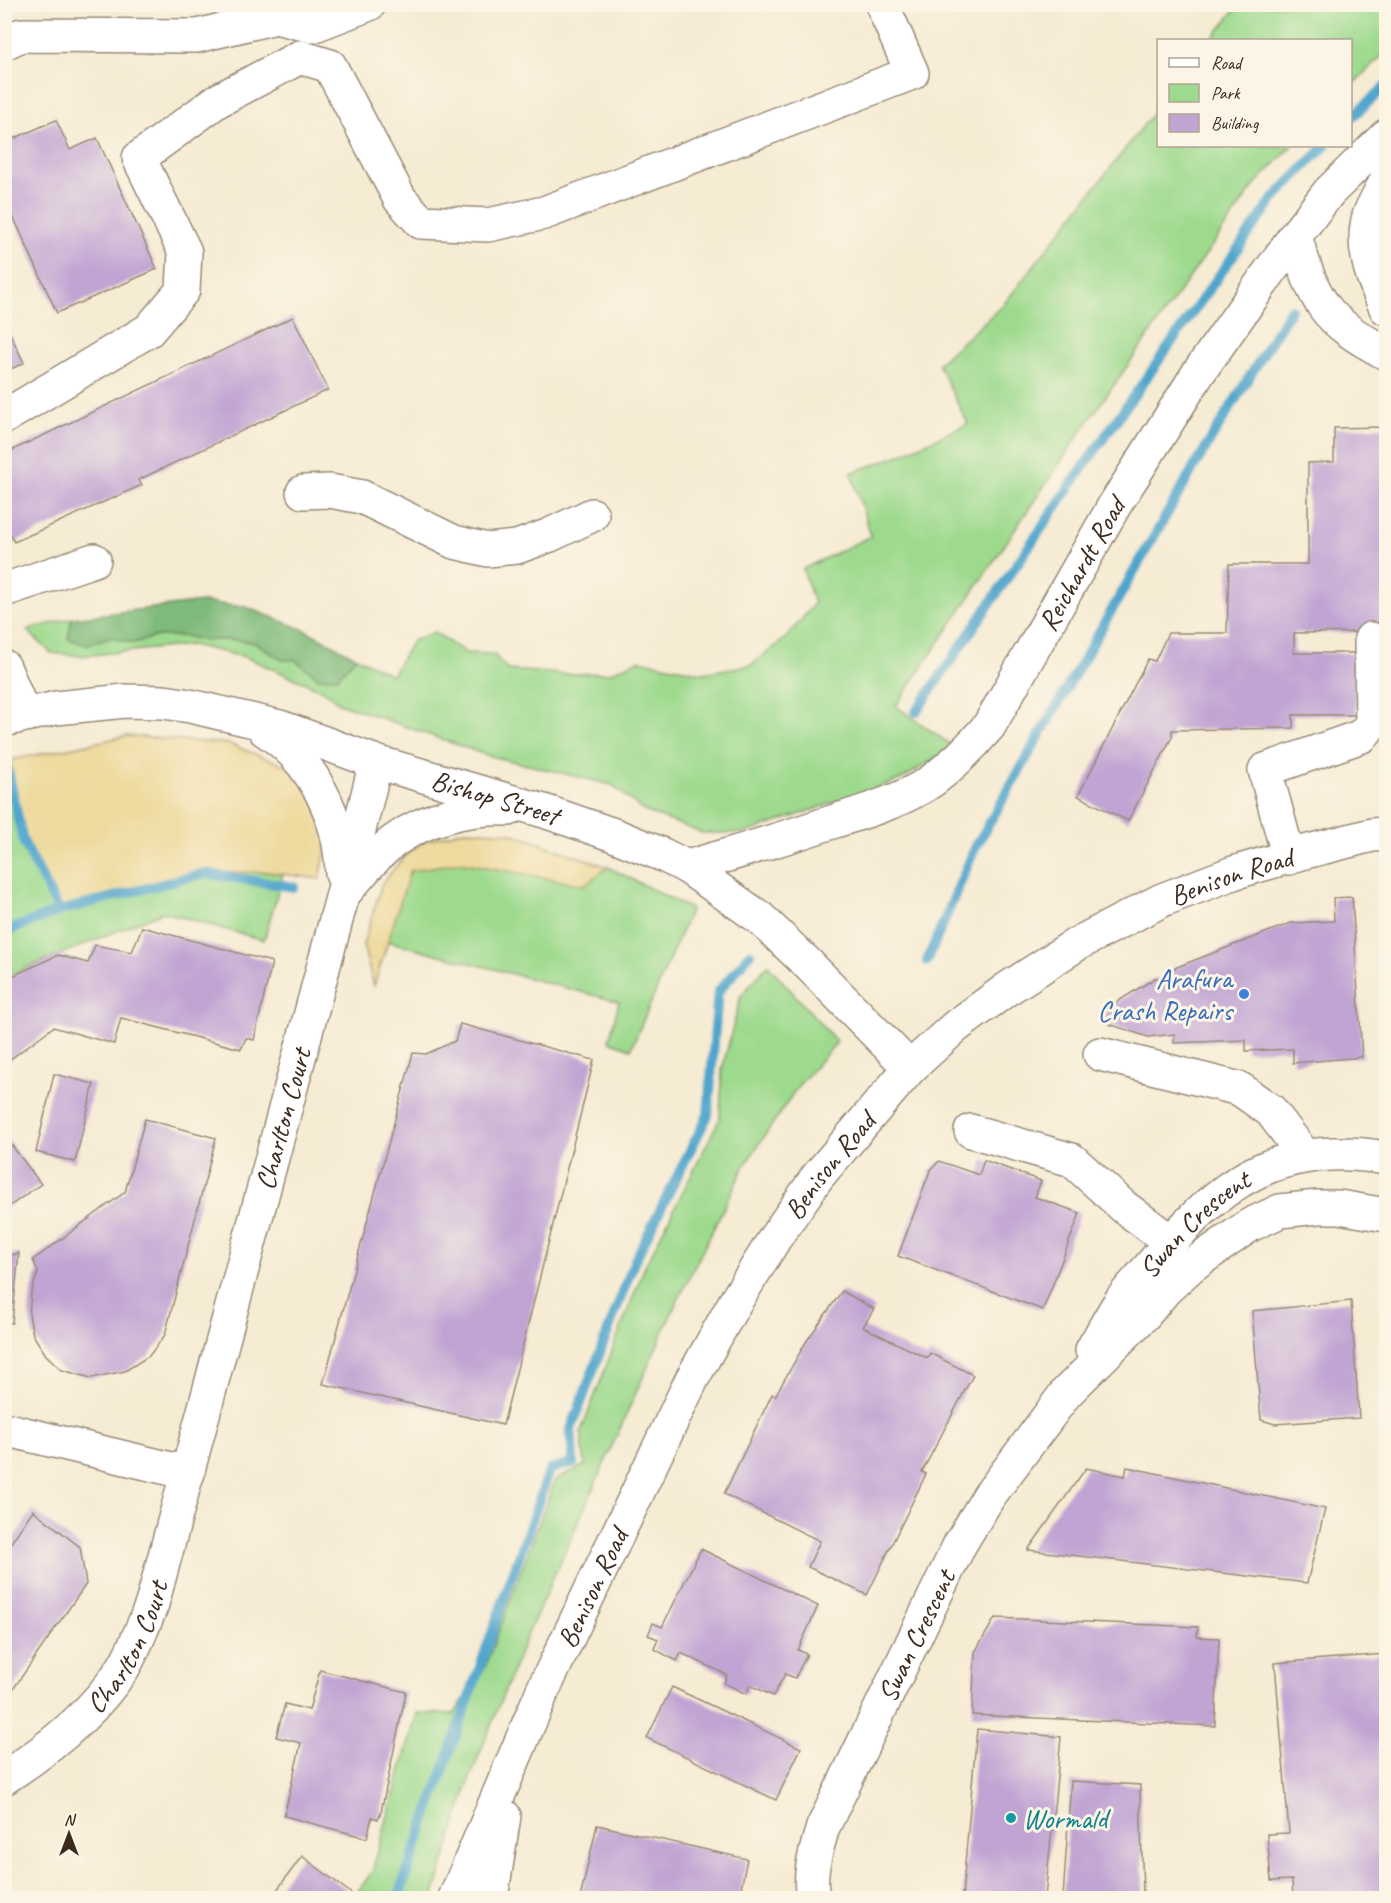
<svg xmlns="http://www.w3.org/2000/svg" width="1391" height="1903" viewBox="0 0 1391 1903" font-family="Caveat,sans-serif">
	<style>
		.green { fill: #9eda8e; stroke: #6c8256; stroke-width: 1.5 }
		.forest { fill: #7eba79; stroke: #5c724c; stroke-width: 1.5 }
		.sand { fill: #eeda9e; stroke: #94825e; stroke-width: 1.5 }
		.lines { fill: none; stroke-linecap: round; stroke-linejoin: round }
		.stream { stroke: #50a5cc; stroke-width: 10 }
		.building { fill: #c0a4d3 }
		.minor-casing { stroke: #988a78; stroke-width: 36 }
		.minor { stroke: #fff; stroke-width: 33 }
		.shop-dot { fill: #3f7fe0; stroke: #fcf5e5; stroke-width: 2 }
		.culture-dot { fill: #0f9aa8; stroke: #fcf5e5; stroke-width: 2 }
		.labels { text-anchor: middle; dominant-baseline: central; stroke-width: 6; stroke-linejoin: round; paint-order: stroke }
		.street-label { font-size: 28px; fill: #3b2a1e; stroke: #fcf5e5 }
		.shop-label { font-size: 28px; fill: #366cbe; stroke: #fcf5e5; text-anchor: end }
		.culture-label { font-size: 28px; fill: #0d838f; stroke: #fcf5e5; text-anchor: start }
	</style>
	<rect width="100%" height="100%" fill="#fcf5e5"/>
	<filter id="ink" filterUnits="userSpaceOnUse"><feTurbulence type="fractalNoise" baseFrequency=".0167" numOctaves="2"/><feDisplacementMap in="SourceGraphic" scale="12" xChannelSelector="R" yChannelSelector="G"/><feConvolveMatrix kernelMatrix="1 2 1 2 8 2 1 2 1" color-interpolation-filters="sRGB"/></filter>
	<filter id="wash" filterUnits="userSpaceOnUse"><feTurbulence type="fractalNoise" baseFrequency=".008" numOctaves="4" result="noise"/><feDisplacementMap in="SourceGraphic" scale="24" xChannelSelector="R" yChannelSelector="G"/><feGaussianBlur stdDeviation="1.35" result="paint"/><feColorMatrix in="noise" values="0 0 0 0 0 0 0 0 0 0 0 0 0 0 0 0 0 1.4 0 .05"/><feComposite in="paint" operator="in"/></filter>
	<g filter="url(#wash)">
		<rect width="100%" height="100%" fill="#f6ebd3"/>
		<g class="green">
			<polygon points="1239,5 1386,5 1386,52 1351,86 1350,40 1211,40"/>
			<polygon points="1158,107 1158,146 1292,146 1256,183 1076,439 896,706 954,747 902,779 746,833 702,833 644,811 612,785 486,755 339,703 324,691 245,657 191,645 82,656 51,653 27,630 72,618 69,639 87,645 109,637 133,643 158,636 185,636 202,640 238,640 256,643 282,660 295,660 319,678 338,677 356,657 392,675 412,641 434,632 466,653 493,654 508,670 563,674 609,673 639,660 703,673 751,665 788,636 814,604 803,569 871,536 851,473 895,457 968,424 938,364 1004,304"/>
			<polygon points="5,761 6,761 23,841 59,911 204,873 267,872 283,874 264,940 163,912 5,977"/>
			<polygon points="460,862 584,885 608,867 691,909 631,1049 609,1041 619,1002 387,941 410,871"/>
			<polygon points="768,965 837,1042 798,1086 745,1165 674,1308 523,1645 469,1781 433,1898 353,1898 372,1872 417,1713 454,1714 485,1668 555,1480 585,1465 581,1431 645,1266 720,1118 722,1070 741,995"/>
		</g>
		<polygon class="forest" points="202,602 246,607 305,630 356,657 338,677 319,678 295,660 282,660 256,643 238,640 202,640 185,636 158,636 133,643 109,637 87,645 68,639 72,618"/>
		<g class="sand">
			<polygon points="127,736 229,744 289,767 313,796 327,843 320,879 267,872 204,873 59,911 23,841 6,761"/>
			<polygon points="465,830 510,833 608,867 584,885 460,862 410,871 374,986 363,945 382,884 403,858 424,841"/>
		</g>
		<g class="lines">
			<g class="stream">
				<polyline points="1350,119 1386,86"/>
				<polyline points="916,712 1079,473 1274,198 1325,146"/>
				<polyline points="6,761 23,841 59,911"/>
				<polyline points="4,932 59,911 204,873 294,887"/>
				<polyline points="927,961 975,848 1194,467 1291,309"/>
				<polyline points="398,1898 550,1469 573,1463 571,1429 635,1260 708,1115 718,992 750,954"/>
			</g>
		</g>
		<g id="blocks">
			<g class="building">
				<polygon points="56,120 70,150 97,138 157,269 57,313 4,196 4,121 13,139"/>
				<polygon points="293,317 328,390 138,480 142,485 14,542 4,520 4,454"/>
				<polygon points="4,321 24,363 4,372"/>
				<polygon points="1386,427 1386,632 1294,633 1294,653 1354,653 1356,715 1293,715 1293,728 1172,730 1172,737 1128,821 1078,796 1148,659 1155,661 1168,633 1227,633 1229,564 1308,564 1308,463 1334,462 1334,428"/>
				<polygon points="1352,897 1362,1057 1293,1063 1293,1049 1246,1051 1246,1040 1174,1043 1175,1034 1148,1037 1106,1023 1104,1010 1155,978 1170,978 1169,970 1291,923 1334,921 1333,898"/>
				<polygon points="142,927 272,962 254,1040 246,1038 241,1049 121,1018 114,1044 53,1027 4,1064 4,980 58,955 88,963 95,945 132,952"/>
				<polygon points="460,1024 594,1060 503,1425 323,1384 413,1053 426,1054 455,1041"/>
				<polygon points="54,1074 94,1084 75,1162 36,1152"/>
				<polygon points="145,1119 216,1138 165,1335 149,1356 125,1371 91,1378 62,1370 46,1355 33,1335 29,1314 31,1293 38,1272 33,1260 125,1192"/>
				<polygon points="4,1135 41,1184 4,1210"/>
				<polygon points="984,1160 1041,1181 1035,1197 1080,1213 1043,1310 898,1256 930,1171 939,1161 979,1175"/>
				<polygon points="19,1253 12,1323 4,1322 4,1257"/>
				<polygon points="842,1291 874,1309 863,1327 927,1358 930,1353 973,1375 922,1472 926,1474 867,1595 808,1567 820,1541 724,1494 772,1394 775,1396 806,1342"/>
				<polygon points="1351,1301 1359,1418 1275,1424 1261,1420 1252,1311"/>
				<polygon points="1127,1467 1325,1509 1307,1583 1028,1550 1086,1468 1125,1476"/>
				<polygon points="33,1510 80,1547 86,1584 9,1695 4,1697 4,1553"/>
				<polygon points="701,1549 818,1606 798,1650 807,1654 795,1678 785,1674 773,1696 750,1685 746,1694 724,1683 727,1675 681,1653 677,1661 654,1649 658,1639 648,1635 653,1623 662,1627"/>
				<polygon points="995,1618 1198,1627 1197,1637 1219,1638 1215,1726 972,1715 975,1652"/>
				<polygon points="1386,1654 1386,1898 1293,1898 1292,1880 1271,1881 1267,1834 1289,1833 1275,1663"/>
				<polygon points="320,1670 406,1692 381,1812 378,1819 372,1817 367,1838 284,1816 301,1743 276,1737 285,1704 309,1710"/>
				<polygon points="672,1687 801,1748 776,1800 647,1738"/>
				<polygon points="977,1729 1061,1737 1045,1898 962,1898"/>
				<polygon points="1071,1781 1140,1785 1143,1898 1063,1898"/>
				<polygon points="597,1825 747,1859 739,1898 580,1898"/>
				<polygon points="302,1856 352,1894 348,1898 271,1898"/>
			</g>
		</g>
	</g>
	<g filter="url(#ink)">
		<use href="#blocks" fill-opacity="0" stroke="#988a78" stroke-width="1.5"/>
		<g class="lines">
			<g class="minor-casing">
				<g id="minor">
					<polyline points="4,43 21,35 197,36 276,17 312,26 369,4"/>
					<path d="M1386,181C1381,192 1373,204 1369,216C1360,248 1373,279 1386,308"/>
					<path d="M1295,236C1314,301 1324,321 1386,353"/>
					<polyline points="4,417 149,330 183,290 185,252 139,158 217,101 300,57 330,66 400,199 421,222 488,225 544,213 912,73 882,4"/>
					<polyline points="303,492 330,491 362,497 454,542 488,550 517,547 550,535 592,515"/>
					<polyline points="4,590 94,560"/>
					<polyline points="4,667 24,715"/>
					<path id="s1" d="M4,720L56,708L125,701L164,702L190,706L280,727L376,762L544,811L614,835L663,855L687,867L760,918L809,965L910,1068"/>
					<path d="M265,730C313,760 341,818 342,874"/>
					<polyline points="1289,858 1265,770 1362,736 1372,723 1371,639"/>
					<path id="s2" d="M687,867C736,853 784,838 832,822C866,811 903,801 933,780C954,764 972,746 989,726L1114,506L1199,372L1295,236L1329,192L1386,136"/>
					<path d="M346,891C361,873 376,855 394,841C427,817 470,807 509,809"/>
					<polyline points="1100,1054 1240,1089 1271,1111 1305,1156"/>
					<polyline points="971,1131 1072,1160 1124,1207 1171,1242"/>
					<path id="s3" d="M1092,1350C1102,1333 1111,1315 1122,1299C1131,1287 1142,1276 1152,1264C1187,1222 1227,1178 1282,1162C1315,1152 1353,1152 1386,1158"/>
					<polyline points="4,1429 188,1473"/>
					<path id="s4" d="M4,1778C49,1749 94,1713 123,1668C135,1648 143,1626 152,1604L343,894L376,762"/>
					<path id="s5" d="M455,1898L543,1690L692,1379L734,1304L775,1238L818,1176L910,1068L955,1027L1007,989L1077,944L1162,900L1233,873L1305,852L1372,835L1386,834"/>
					<polyline points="491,1898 504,1816"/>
					<path id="s6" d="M813,1898C808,1874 816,1851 823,1827L960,1544L989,1496L1066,1393L1145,1314L1166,1289L1191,1266L1250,1225L1280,1211L1318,1207H1339L1386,1215"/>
				</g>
			</g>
			<use href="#minor" class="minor"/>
		</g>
	</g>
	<circle class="shop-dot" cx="1244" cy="994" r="6"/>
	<circle class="culture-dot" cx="1011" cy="1818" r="6"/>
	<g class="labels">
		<g class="street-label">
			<text stroke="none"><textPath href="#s2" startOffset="526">Reichardt Road</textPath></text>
			<text stroke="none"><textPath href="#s1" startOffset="507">Bishop Street</textPath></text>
			<text stroke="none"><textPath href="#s5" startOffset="1329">Benison Road</textPath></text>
			<text stroke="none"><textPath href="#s4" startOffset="736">Charlton Court</textPath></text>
			<text stroke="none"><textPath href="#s5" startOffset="825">Benison Road</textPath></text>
			<text stroke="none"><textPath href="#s3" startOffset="164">Swan Crescent</textPath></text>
			<text stroke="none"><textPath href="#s5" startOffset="339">Benison Road</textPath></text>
			<text stroke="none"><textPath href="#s6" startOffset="285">Swan Crescent</textPath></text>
			<text stroke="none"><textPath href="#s4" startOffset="184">Charlton Court</textPath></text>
		</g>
		<g class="shop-label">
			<text x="1232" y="978">Arafura<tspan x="1232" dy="32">Crash Repairs</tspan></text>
		</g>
		<g class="culture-label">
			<text x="1023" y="1818">Wormald</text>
		</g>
	</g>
	<rect width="1391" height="1903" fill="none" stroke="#fcf5e5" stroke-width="24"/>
	<rect x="1157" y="39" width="195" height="108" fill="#fcf5e5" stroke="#afa495" stroke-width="1.5"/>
	<rect x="1169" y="58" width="30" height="9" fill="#ffffff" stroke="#afa495" stroke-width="1.5"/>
	<text x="1211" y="69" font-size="18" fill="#3b2a1e">Road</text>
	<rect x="1169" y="84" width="30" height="18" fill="#9eda8e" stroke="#afa495" stroke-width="1.5"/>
	<text x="1211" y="99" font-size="18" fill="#3b2a1e">Park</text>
	<rect x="1169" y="114" width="30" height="18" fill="#c0a4d3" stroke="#afa495" stroke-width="1.5"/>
	<text x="1211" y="129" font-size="18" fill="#3b2a1e">Building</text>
	<g transform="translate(69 1834)" stroke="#fcf5e5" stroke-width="4.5" paint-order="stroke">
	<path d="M0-4.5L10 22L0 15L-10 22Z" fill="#3b2a1e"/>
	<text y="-9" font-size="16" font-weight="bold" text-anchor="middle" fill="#3b2a1e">N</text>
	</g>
</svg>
